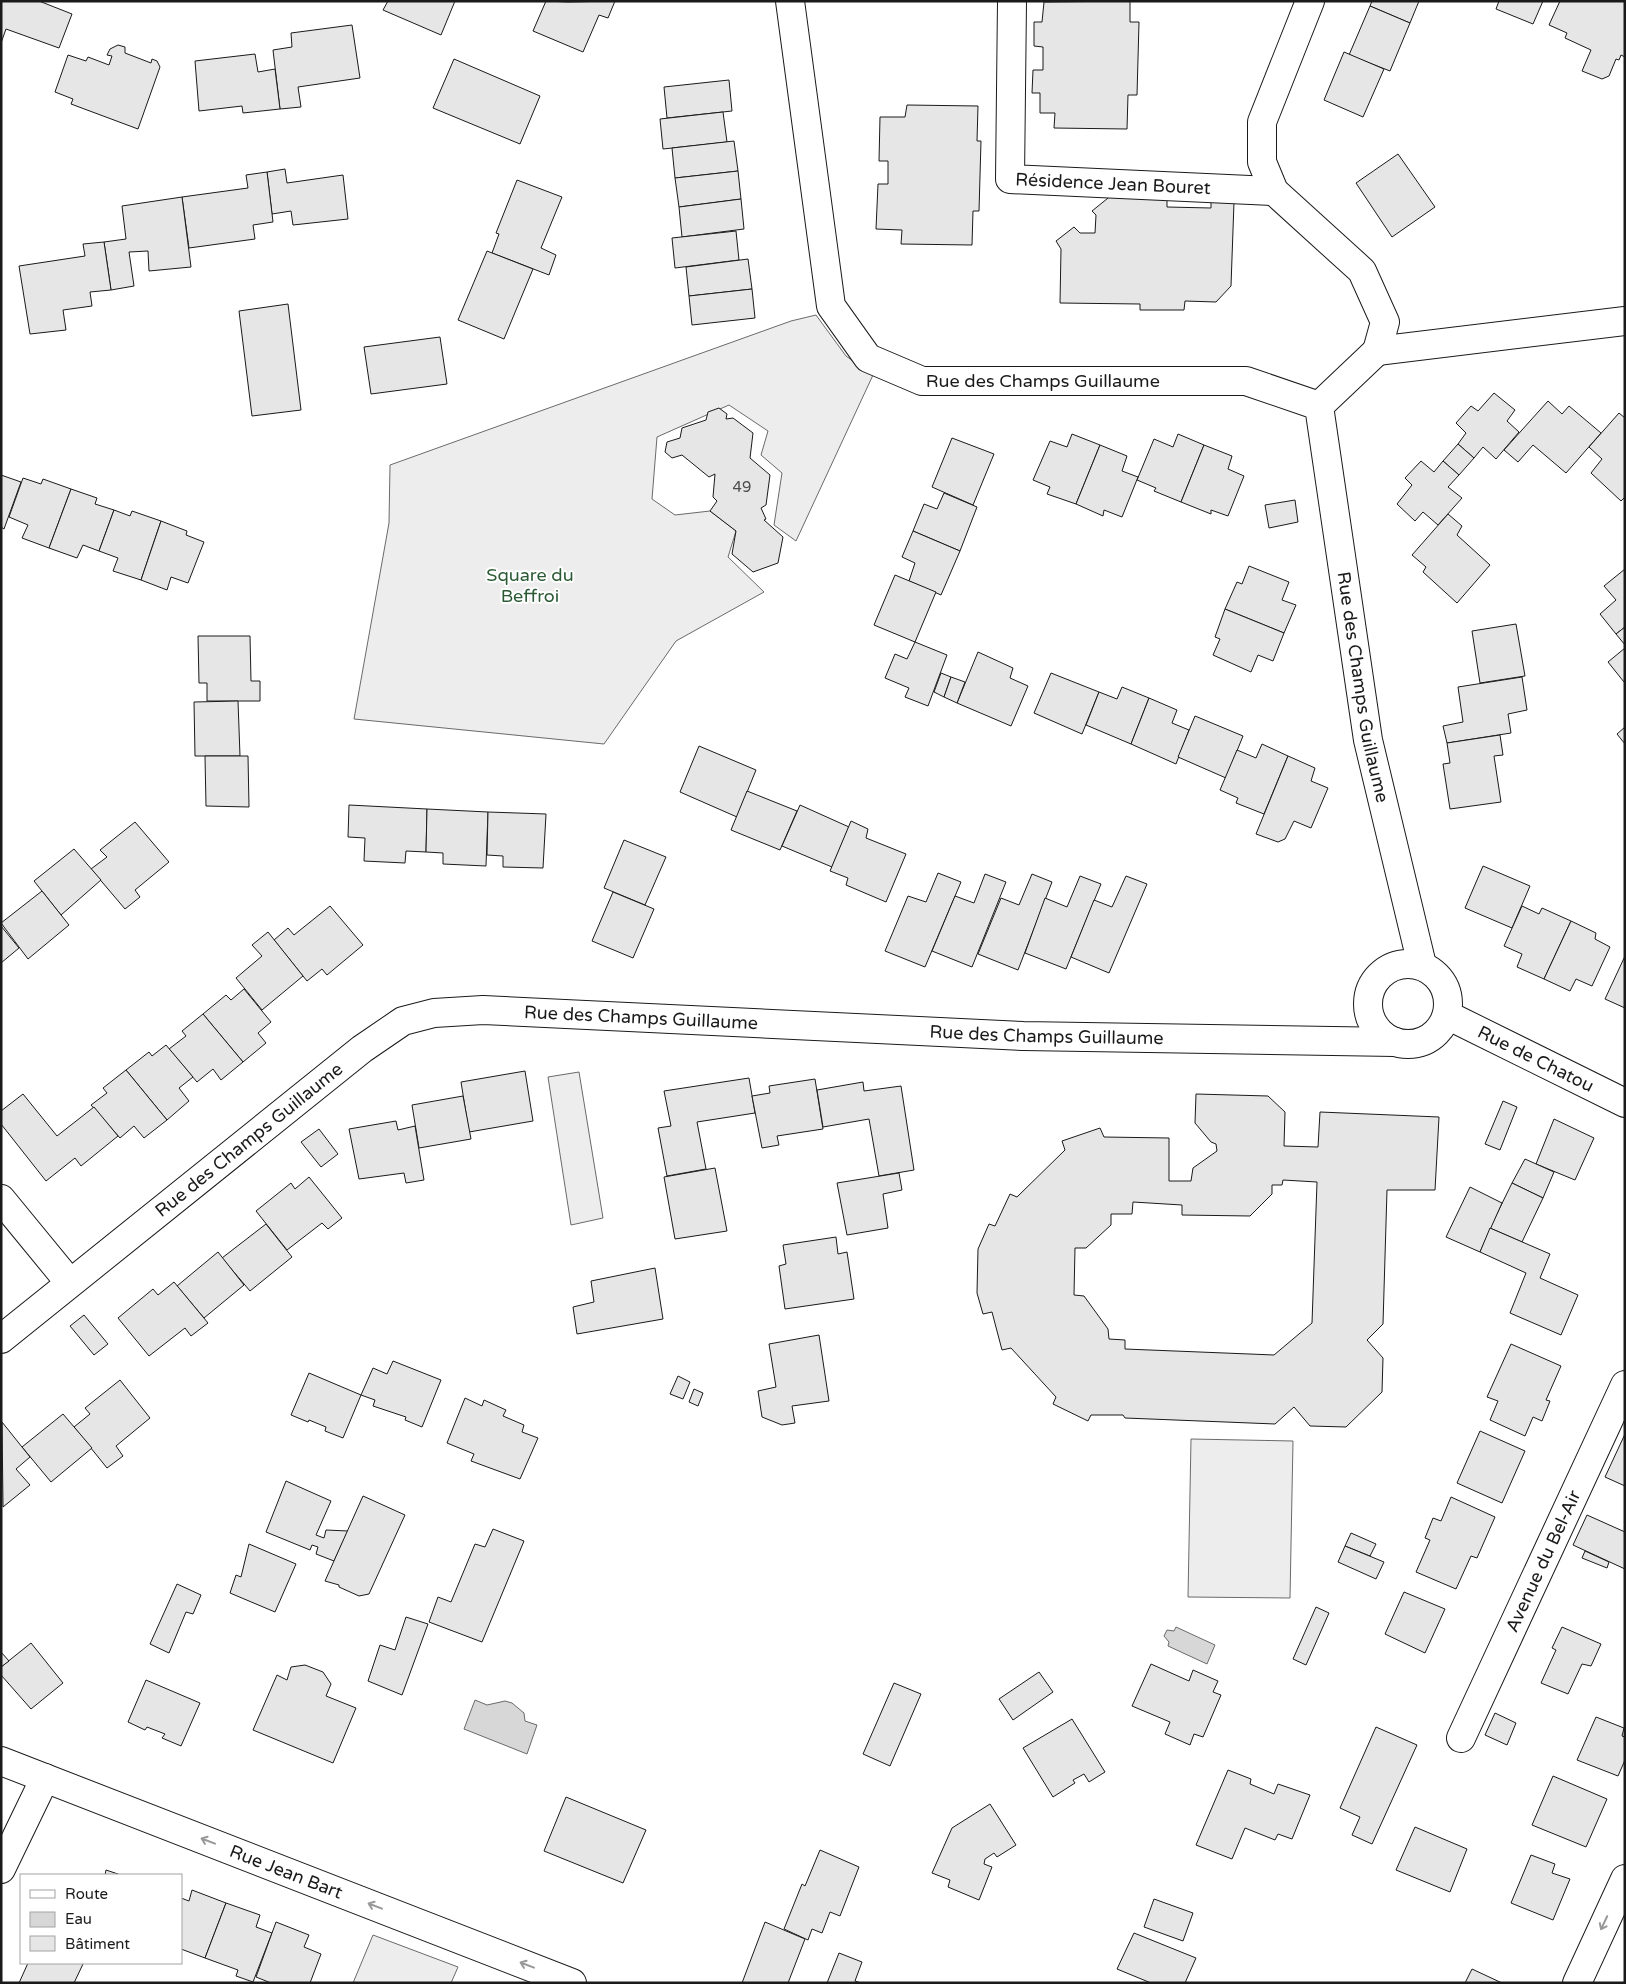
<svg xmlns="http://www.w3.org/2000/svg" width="1626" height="1984" viewBox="0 0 1626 1984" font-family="'Varela Round',sans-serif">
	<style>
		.built { fill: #ededed; stroke: #6a6a6a }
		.water { fill: #d7d7d7; stroke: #6a6a6a }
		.building { fill: #e6e6e6; stroke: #1a1a1a; fill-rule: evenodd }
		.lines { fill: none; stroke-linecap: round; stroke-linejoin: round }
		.minor-casing { stroke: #1a1a1a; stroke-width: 30 }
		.minor { stroke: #fff; stroke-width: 28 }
		.oneway { stroke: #989898 }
		.labels { text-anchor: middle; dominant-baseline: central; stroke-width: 4; stroke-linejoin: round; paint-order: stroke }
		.number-label { font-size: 15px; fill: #4d4d4d }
		.street-label { font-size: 18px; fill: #1a1a1a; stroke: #fff }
		.park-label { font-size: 18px; fill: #2b5a34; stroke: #fff }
	</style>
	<rect width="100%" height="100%" fill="#fff"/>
	<g class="built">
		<polygon points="816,315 846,356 873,375 796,541 774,525 782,473 761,455 768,431 729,405 657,437 652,499 675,515 710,511 736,531 728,557 764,592 676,641 604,744 354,719 389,523 390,465 791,321"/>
		<polygon points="579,1072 603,1218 571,1225 548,1077"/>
		<polygon points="1191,1439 1293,1441 1290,1598 1188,1597"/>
		<polygon points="373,1935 458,1967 451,1983 353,1983"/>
	</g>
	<g class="water">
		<polygon points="1176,1627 1215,1645 1207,1664 1168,1646 1169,1642 1164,1636 1167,1630 1174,1631"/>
		<polygon points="475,1700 487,1705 505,1701 512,1703 524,1713 525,1721 537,1725 527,1754 464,1729"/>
	</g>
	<g class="building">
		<polygon points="1,1 39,1 72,14 59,48 6,29 1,43"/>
		<polygon points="388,1 455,1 441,35 383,10"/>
		<polygon points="546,1 568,2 615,1 608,18 599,15 583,52 533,31"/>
		<polygon points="1130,1 1130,22 1139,22 1137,95 1128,95 1127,129 1054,128 1055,113 1040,113 1040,93 1032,93 1033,70 1043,70 1043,47 1034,46 1034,22 1042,22 1044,2"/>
		<polygon points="1372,1 1419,1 1410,23 1370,6"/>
		<polygon points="1499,1 1543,1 1533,24 1496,9"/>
		<polygon points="1560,1 1625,1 1625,57 1621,55 1619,60 1616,59 1609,76 1602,79 1582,71 1591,50 1565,38 1567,33 1549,25"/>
		<polygon points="1370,6 1410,23 1390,71 1349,55"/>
		<polygon points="352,25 360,78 298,87 301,107 280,109 273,50 292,47 291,33"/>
		<polygon points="118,45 125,47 125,53 151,63 152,59 157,61 160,67 138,129 71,104 73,99 55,92 68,55 86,61 88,57 109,65 112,56 107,55 110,49"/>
		<polygon points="1344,52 1384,69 1363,117 1324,100"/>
		<polygon points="255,54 258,72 275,69 280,109 243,113 242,106 199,111 195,61"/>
		<polygon points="454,59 540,96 520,144 433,108"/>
		<polygon points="729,80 732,111 667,118 664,87"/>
		<polygon points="907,105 978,106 977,141 981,141 979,211 973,211 972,245 901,244 902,230 876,229 878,184 888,184 888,161 879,161 880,117 905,117"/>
		<polygon points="723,112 727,142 663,149 660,119"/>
		<polygon points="734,141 738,171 675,178 672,148"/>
		<polygon points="1398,154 1435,207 1392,237 1356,183"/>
		<polygon points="285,169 287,183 343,175 348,219 293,225 291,211 272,214 267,172"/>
		<polygon points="738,171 741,199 679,207 675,178"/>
		<polygon points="267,172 273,222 253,225 255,239 189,248 182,197 248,188 246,175"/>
		<polygon points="517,180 562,197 541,248 556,255 549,275 492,253 499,234 496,233"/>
		<polygon points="1113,194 1167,199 1167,207 1211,208 1211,201 1234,202 1231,286 1216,302 1185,301 1184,310 1140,310 1140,304 1060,303 1061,249 1056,241 1074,227 1080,233 1095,233 1096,215 1092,211"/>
		<polygon points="182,197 191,267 149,271 148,251 129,252 134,286 111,290 104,242 126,239 122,206"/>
		<polygon points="741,199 744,229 682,237 679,207"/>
		<polygon points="736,231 739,260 675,268 672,238"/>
		<polygon points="104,242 111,290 90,292 92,306 63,310 66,330 30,334 19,266 85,256 83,244"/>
		<polygon points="487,251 533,269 504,339 458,320"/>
		<polygon points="748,259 752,289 689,296 686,267"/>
		<polygon points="752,289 755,318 692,325 689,296"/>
		<polygon points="288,304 301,410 252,416 239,311"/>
		<polygon points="440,337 447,384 371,394 364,347"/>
		<polygon points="1494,393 1515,410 1507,421 1519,432 1496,459 1483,447 1474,458 1458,444 1466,433 1456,423 1471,406 1478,411"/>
		<polygon points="1548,401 1562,414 1569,406 1601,433 1566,473 1533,445 1518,462 1504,450"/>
		<polygon points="719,408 727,414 726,419 733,418 753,433 750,458 770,475 766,505 761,508 766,519 764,520 783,537 778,563 753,572 732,554 736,531 710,511 717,501 713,497 715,474 709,477 682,455 672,458 665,452 667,442 680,438 682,428 706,420 708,412"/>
		<polygon points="1619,413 1625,418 1625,497 1621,501 1591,473 1602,459 1589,447"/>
		<polygon points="1072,434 1100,445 1076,504 1047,494 1050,487 1033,480 1050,441 1067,447"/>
		<polygon points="1178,434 1204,445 1181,502 1154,491 1156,488 1137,480 1154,439 1173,447"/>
		<polygon points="952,438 994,454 973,505 932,487"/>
		<polygon points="1458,444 1474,458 1459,475 1443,461"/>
		<polygon points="1100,445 1127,456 1122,471 1138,477 1122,517 1104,510 1103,516 1076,504"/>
		<polygon points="1204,445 1232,456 1228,469 1244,476 1228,516 1211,510 1211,514 1181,502"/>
		<polygon points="1421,461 1434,472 1443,461 1459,475 1448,487 1462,498 1438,525 1423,512 1415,521 1397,504 1412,485 1405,478"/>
		<polygon points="1,475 21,482 4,529 1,527"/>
		<polygon points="23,478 41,484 43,479 71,489 49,548 22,538 28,525 9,517"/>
		<polygon points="71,489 97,498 95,504 114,510 99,551 83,545 77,558 49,548"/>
		<polygon points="944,493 977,507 960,551 913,531 924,504 937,509"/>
		<polygon points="1295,500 1298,522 1269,528 1265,505"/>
		<polygon points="114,510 130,516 132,511 161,521 141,580 113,571 118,558 99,551"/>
		<polygon points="1448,514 1462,526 1457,535 1490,565 1457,603 1423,572 1426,567 1412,555"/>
		<polygon points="161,521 187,531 186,535 204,542 188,583 171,577 167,590 141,580"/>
		<polygon points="913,531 960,551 941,595 909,581 915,563 902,557"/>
		<polygon points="1249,566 1289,582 1282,600 1296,605 1284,633 1225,609 1237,582 1242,584"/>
		<polygon points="1625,569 1625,627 1616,634 1600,614 1616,600 1604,586"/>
		<polygon points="895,575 936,592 915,642 874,625"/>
		<polygon points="1225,609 1284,633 1273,661 1258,655 1251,672 1213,655 1220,639 1215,637"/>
		<polygon points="1516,624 1525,676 1480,683 1472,631"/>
		<polygon points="1625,627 1625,645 1616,634"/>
		<polygon points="198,636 250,636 251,681 260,681 260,701 207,701 207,683 199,683"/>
		<polygon points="915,642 947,655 928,706 905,697 909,688 885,678 895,654 907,659"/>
		<polygon points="1625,648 1625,681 1624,682 1608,662"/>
		<polygon points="978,652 1013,668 1010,678 1028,686 1011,726 957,703"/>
		<polygon points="941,673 951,677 944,697 934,692"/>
		<polygon points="1051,673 1099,692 1082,734 1034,713"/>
		<polygon points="951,677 965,682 957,703 944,697"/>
		<polygon points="1522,677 1527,710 1508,714 1511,733 1447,743 1443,726 1463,722 1458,687"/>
		<polygon points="1122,687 1149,698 1131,744 1086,725 1099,692 1117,699"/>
		<polygon points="1149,698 1177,710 1172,723 1189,730 1176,764 1131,744"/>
		<polygon points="238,701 240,756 195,756 194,702"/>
		<polygon points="1195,716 1243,736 1226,778 1178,757"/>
		<polygon points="1625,727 1625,744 1617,734"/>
		<polygon points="1500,735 1503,755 1494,756 1501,802 1450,809 1443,764 1450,763 1447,743"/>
		<polygon points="1262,744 1288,756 1264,814 1236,803 1238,798 1220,790 1237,750 1256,758"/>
		<polygon points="699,746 756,770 737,817 680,792"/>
		<polygon points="205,756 248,756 249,807 206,806"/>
		<polygon points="1288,756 1315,768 1311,781 1328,788 1311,828 1294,821 1285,839 1278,842 1256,834"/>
		<polygon points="747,791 797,811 780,850 731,830"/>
		<polygon points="349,805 427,809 426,852 406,851 405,863 364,861 365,838 348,837"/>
		<polygon points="800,805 849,827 832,867 782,846"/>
		<polygon points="427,809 488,812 486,866 443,864 443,853 426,852"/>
		<polygon points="488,812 546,814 543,868 503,867 503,856 487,855"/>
		<polygon points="851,821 868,829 866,838 906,854 886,902 846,885 848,878 830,871"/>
		<polygon points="135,822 169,862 135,890 140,897 125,909 91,869 107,857 100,850"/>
		<polygon points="624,840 666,857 645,905 604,888"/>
		<polygon points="74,849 101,880 61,915 34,881"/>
		<polygon points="1483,866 1530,886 1512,928 1465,908"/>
		<polygon points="938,873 961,882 925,967 885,951 908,896 926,902"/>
		<polygon points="985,874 1006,882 972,967 932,951 955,896 974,903"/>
		<polygon points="1032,874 1052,882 1018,970 978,954 1001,898 1019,905"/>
		<polygon points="1080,876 1101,884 1066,969 1025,953 1045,898 1067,907"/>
		<polygon points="1126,876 1147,884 1109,973 1071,957 1094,900 1112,907"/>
		<polygon points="42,891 69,925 28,959 1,923"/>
		<polygon points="613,892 654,909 633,958 592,941"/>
		<polygon points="330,906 363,945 327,975 322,969 307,981 274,940 288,928 294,935"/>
		<polygon points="1522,906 1539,914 1542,908 1571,921 1544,979 1517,967 1522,954 1504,946"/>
		<polygon points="1571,921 1596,933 1595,939 1610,947 1592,986 1576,979 1570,991 1544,979"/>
		<polygon points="1,926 19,948 1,963"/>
		<polygon points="268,932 303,976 262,1010 236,978 262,956 252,945"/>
		<polygon points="1625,956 1625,1008 1605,999"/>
		<polygon points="244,989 271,1022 258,1033 266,1043 243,1062 203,1014 226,995 231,1000"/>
		<polygon points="203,1014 243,1062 221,1080 213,1069 197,1082 169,1049 186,1036 182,1031"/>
		<polygon points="166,1045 193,1077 179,1088 189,1101 167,1120 126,1070 149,1052 152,1056"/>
		<polygon points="126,1070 167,1120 144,1138 134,1126 120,1138 91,1105 107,1093 103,1088"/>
		<polygon points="525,1071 533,1121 469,1132 461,1082"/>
		<polygon points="749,1078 755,1113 697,1122 706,1169 667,1176 658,1128 671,1126 664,1091"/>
		<polygon points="815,1079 823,1129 777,1136 779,1145 762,1148 752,1096 770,1093 769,1086"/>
		<polygon points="863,1082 864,1091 901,1086 914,1170 879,1176 869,1119 823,1127 817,1090"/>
		<polygon points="23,1094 57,1136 94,1107 118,1136 81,1166 75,1158 46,1181 1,1124 1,1111"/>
		<path d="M1196,1094L1268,1096L1285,1112L1284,1146L1318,1147L1320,1112L1439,1117L1435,1190H1387L1383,1324L1367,1340L1383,1358L1382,1392L1346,1427L1310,1426L1294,1407L1275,1424L1125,1418L1123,1415H1091L1088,1421L1053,1404L1056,1397L1011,1348L1002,1350L992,1312L983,1314L977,1293L978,1249L989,1224L995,1226L1010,1194L1017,1197L1065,1150L1062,1141L1100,1128L1104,1137L1169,1138V1181H1191L1193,1168L1217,1151L1216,1144L1211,1142L1195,1123ZM1283,1180L1317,1182L1312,1323L1274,1355L1125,1349V1340L1109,1339L1108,1329L1084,1296L1074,1295L1075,1248H1086L1111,1225V1214H1132L1133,1202L1182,1205V1215L1250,1216L1272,1194V1185H1282Z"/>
		<polygon points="463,1096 471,1139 419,1148 412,1105"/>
		<polygon points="1503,1101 1517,1107 1500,1150 1485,1144"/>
		<polygon points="1554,1119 1594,1138 1575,1180 1536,1164"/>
		<polygon points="396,1121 398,1130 415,1126 424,1180 406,1183 404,1173 359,1179 349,1129"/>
		<polygon points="319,1129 338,1154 321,1167 301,1142"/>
		<polygon points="1525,1159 1554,1172 1543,1198 1512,1183"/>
		<polygon points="715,1168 727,1231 675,1239 664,1177"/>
		<polygon points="899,1173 902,1190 883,1194 888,1228 847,1235 837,1183"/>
		<polygon points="309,1177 342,1218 328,1229 322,1223 287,1250 256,1211 291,1183 295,1189"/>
		<polygon points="1512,1183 1543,1198 1522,1242 1490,1228"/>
		<polygon points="1470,1187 1502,1203 1480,1252 1446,1237"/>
		<polygon points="266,1224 292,1257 250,1291 222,1258"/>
		<polygon points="1490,1228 1550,1254 1540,1278 1578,1295 1561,1335 1510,1313 1526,1273 1480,1252"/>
		<polygon points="836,1237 838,1254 847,1252 854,1299 785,1309 779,1266 786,1264 783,1245"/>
		<polygon points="218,1252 244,1285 204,1318 177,1286"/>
		<polygon points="655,1268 663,1319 577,1334 573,1307 594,1302 591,1281"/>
		<polygon points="174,1282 208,1323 191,1336 185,1328 149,1356 118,1318 153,1289 158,1295"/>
		<polygon points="84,1315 108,1344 94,1355 70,1326"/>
		<polygon points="819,1335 829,1401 792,1406 795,1423 782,1425 762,1417 758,1391 776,1387 769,1344"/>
		<polygon points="1511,1344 1561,1366 1546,1400 1550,1401 1542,1421 1533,1417 1525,1436 1490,1420 1498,1401 1487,1397"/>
		<polygon points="393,1361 441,1380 422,1427 405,1420 406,1417 373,1406 375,1400 361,1395 373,1368 387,1374"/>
		<polygon points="309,1373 361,1395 343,1438 325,1431 326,1427 309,1420 308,1422 291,1415"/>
		<polygon points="678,1376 690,1382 683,1399 670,1394"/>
		<polygon points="120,1380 150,1418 116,1446 123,1456 107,1468 74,1427 90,1414 85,1408"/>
		<polygon points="694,1389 703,1393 698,1406 689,1402"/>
		<polygon points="465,1398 482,1406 484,1400 506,1410 503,1416 524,1425 522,1432 538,1438 520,1479 471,1461 474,1454 447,1443"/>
		<polygon points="63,1414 92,1448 51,1482 22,1447"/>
		<polygon points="2,1422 30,1457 16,1469 30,1485 3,1507"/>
		<polygon points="1480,1431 1525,1451 1502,1503 1457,1483"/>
		<polygon points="1625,1434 1625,1486 1605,1477"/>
		<polygon points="286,1481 331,1501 316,1535 324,1538 326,1530 348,1531 334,1561 316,1554 318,1547 312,1545 310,1550 266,1532"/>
		<polygon points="363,1496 405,1515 369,1594 359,1596 339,1587 339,1585 325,1581"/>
		<polygon points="1451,1497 1495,1517 1477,1558 1471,1556 1456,1589 1416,1572 1430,1540 1425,1538 1433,1518 1441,1521"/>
		<polygon points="1587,1515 1625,1532 1625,1569 1573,1545"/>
		<polygon points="493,1529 524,1541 482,1642 429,1622 438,1597 451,1602 475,1544 485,1547"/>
		<polygon points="1351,1533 1376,1544 1370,1556 1345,1546"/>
		<polygon points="249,1544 296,1564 275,1612 230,1593 236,1575 241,1577"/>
		<polygon points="1345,1546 1384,1562 1376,1579 1338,1562"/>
		<polygon points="1585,1551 1609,1562 1607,1568 1582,1558"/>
		<polygon points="177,1584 201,1595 193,1614 186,1612 169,1653 150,1644"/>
		<polygon points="1404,1592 1445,1609 1425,1653 1385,1634"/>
		<polygon points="1316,1607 1329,1613 1306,1665 1293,1659"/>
		<polygon points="406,1617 428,1624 402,1695 368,1681 380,1645 395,1650"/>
		<polygon points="1562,1627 1601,1644 1591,1666 1582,1664 1568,1694 1541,1683 1556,1650 1552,1648"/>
		<polygon points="31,1643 63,1683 31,1709 1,1675 1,1667"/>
		<polygon points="1,1652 9,1661 1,1667"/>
		<polygon points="1151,1664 1189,1681 1193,1670 1218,1681 1213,1692 1221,1695 1203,1737 1194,1734 1190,1745 1165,1734 1170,1722 1132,1706"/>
		<polygon points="305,1665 323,1672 331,1684 326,1696 356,1708 333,1763 253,1730 277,1675 287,1680 291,1667"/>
		<polygon points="1039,1672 1053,1692 1013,1720 999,1699"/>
		<polygon points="146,1680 200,1703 181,1746 162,1738 165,1734 147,1727 145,1730 128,1722"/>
		<polygon points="894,1683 921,1694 890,1766 863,1754"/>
		<polygon points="1495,1713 1516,1723 1507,1745 1485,1735"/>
		<polygon points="1596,1717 1624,1728 1622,1736 1625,1737 1625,1760 1618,1776 1577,1760"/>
		<polygon points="1072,1719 1105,1772 1089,1782 1084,1774 1073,1780 1075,1783 1053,1797 1023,1748"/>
		<polygon points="1376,1727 1417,1745 1372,1844 1352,1835 1360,1817 1340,1808"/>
		<polygon points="1228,1770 1251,1779 1250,1784 1274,1794 1278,1784 1310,1795 1292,1839 1278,1834 1275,1840 1245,1828 1232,1859 1196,1845"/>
		<polygon points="1553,1776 1607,1799 1586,1847 1532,1825"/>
		<polygon points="566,1797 646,1830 623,1883 544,1851"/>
		<polygon points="990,1804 1016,1845 997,1857 994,1853 985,1859 984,1864 992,1867 979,1900 948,1887 950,1880 932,1873 952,1828"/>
		<polygon points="1415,1827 1467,1849 1450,1892 1396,1870"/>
		<polygon points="820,1850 859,1867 840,1916 830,1912 822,1933 812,1929 808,1940 784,1929 802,1884 805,1886"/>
		<polygon points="1531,1855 1555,1864 1552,1873 1570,1879 1553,1920 1511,1903"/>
		<polygon points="106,1870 121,1875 105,1875"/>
		<polygon points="192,1890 226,1903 205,1958 181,1949 181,1898 189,1901"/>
		<polygon points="1154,1899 1193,1913 1183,1941 1144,1927"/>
		<polygon points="226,1903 260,1915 256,1927 272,1933 253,1982 236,1976 238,1970 205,1958"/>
		<polygon points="276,1922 309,1935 304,1947 321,1954 310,1983 271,1983 256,1977"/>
		<polygon points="765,1922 805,1939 788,1983 742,1983"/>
		<polygon points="1134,1933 1196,1958 1185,1983 1151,1983 1117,1969"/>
		<polygon points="839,1953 862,1962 855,1981 861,1983 827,1983"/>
		<polygon points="28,1963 81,1963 83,1964 74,1983 19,1983"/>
		<polygon points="1472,1969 1502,1983 1465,1983"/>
	</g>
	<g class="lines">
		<g class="minor-casing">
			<g id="minor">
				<path id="s1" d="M790,1L831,306L868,358L922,381H1246L1319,406L1368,740L1422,965"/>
				<path id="s2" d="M1012,1L1010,179L1274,191"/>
				<polyline points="1310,1 1262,122 1262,162 1274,191 1362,271 1385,322 1377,351"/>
				<polyline points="1377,351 1625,321"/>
				<polyline points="1319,406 1377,351"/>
				<circle cx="1408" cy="1004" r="40"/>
				<path id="s3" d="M1447,1015L1625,1103"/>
				<polyline points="1,1199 70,1283"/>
				<path id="s4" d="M1,1339L362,1049L403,1021L434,1013L483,1010L1023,1036L1395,1042"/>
				<path id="s5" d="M1461,1738L1625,1385"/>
				<path id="s6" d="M1,1761L572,1983"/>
				<polyline points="1,1869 45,1778"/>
				<polyline points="1577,1983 1625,1879"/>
			</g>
		</g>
		<use href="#minor" class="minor"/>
	</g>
	<defs><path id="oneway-shaft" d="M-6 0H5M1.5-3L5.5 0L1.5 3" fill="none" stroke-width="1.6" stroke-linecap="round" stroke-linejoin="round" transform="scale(1.25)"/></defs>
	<g class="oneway">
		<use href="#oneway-shaft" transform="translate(208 1841) rotate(-159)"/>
		<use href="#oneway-shaft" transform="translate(375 1906) rotate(-159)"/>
		<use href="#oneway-shaft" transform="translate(1604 1923) rotate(115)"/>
		<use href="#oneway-shaft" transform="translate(527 1965) rotate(-159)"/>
	</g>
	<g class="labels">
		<g class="number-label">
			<text x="742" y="487">49</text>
		</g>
		<g class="street-label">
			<text stroke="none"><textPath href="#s2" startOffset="281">Résidence Jean Bouret</textPath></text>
			<text stroke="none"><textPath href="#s1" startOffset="551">Rue des Champs Guillaume</textPath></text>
			<text stroke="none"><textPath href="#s1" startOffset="1116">Rue des Champs Guillaume</textPath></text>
			<text stroke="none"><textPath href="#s4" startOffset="752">Rue des Champs Guillaume</textPath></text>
			<text stroke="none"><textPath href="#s4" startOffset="1158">Rue des Champs Guillaume</textPath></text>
			<text stroke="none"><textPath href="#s3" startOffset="99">Rue de Chatou</textPath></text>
			<text stroke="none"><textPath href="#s4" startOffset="318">Rue des Champs Guillaume</textPath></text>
			<text stroke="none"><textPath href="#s5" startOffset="195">Avenue du Bel-Air</textPath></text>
			<text stroke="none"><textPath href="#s6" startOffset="306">Rue Jean Bart</textPath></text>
		</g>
		<g class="park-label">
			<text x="530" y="575">Square du<tspan x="530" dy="21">Beffroi</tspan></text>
		</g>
	</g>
	<rect width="1626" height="1984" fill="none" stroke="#1a1a1a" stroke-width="5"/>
	<rect x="20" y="1874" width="162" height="90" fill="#ffffff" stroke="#a3a3a3"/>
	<rect x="30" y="1890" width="25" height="8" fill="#ffffff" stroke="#a3a3a3"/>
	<text x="65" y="1899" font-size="15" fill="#1a1a1a">Route</text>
	<rect x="30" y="1912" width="25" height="15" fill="#d7d7d7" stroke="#a3a3a3"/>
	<text x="65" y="1924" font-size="15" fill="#1a1a1a">Eau</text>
	<rect x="30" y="1936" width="25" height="15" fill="#e6e6e6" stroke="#a3a3a3"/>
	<text x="65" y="1949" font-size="15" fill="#1a1a1a">Bâtiment</text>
</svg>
